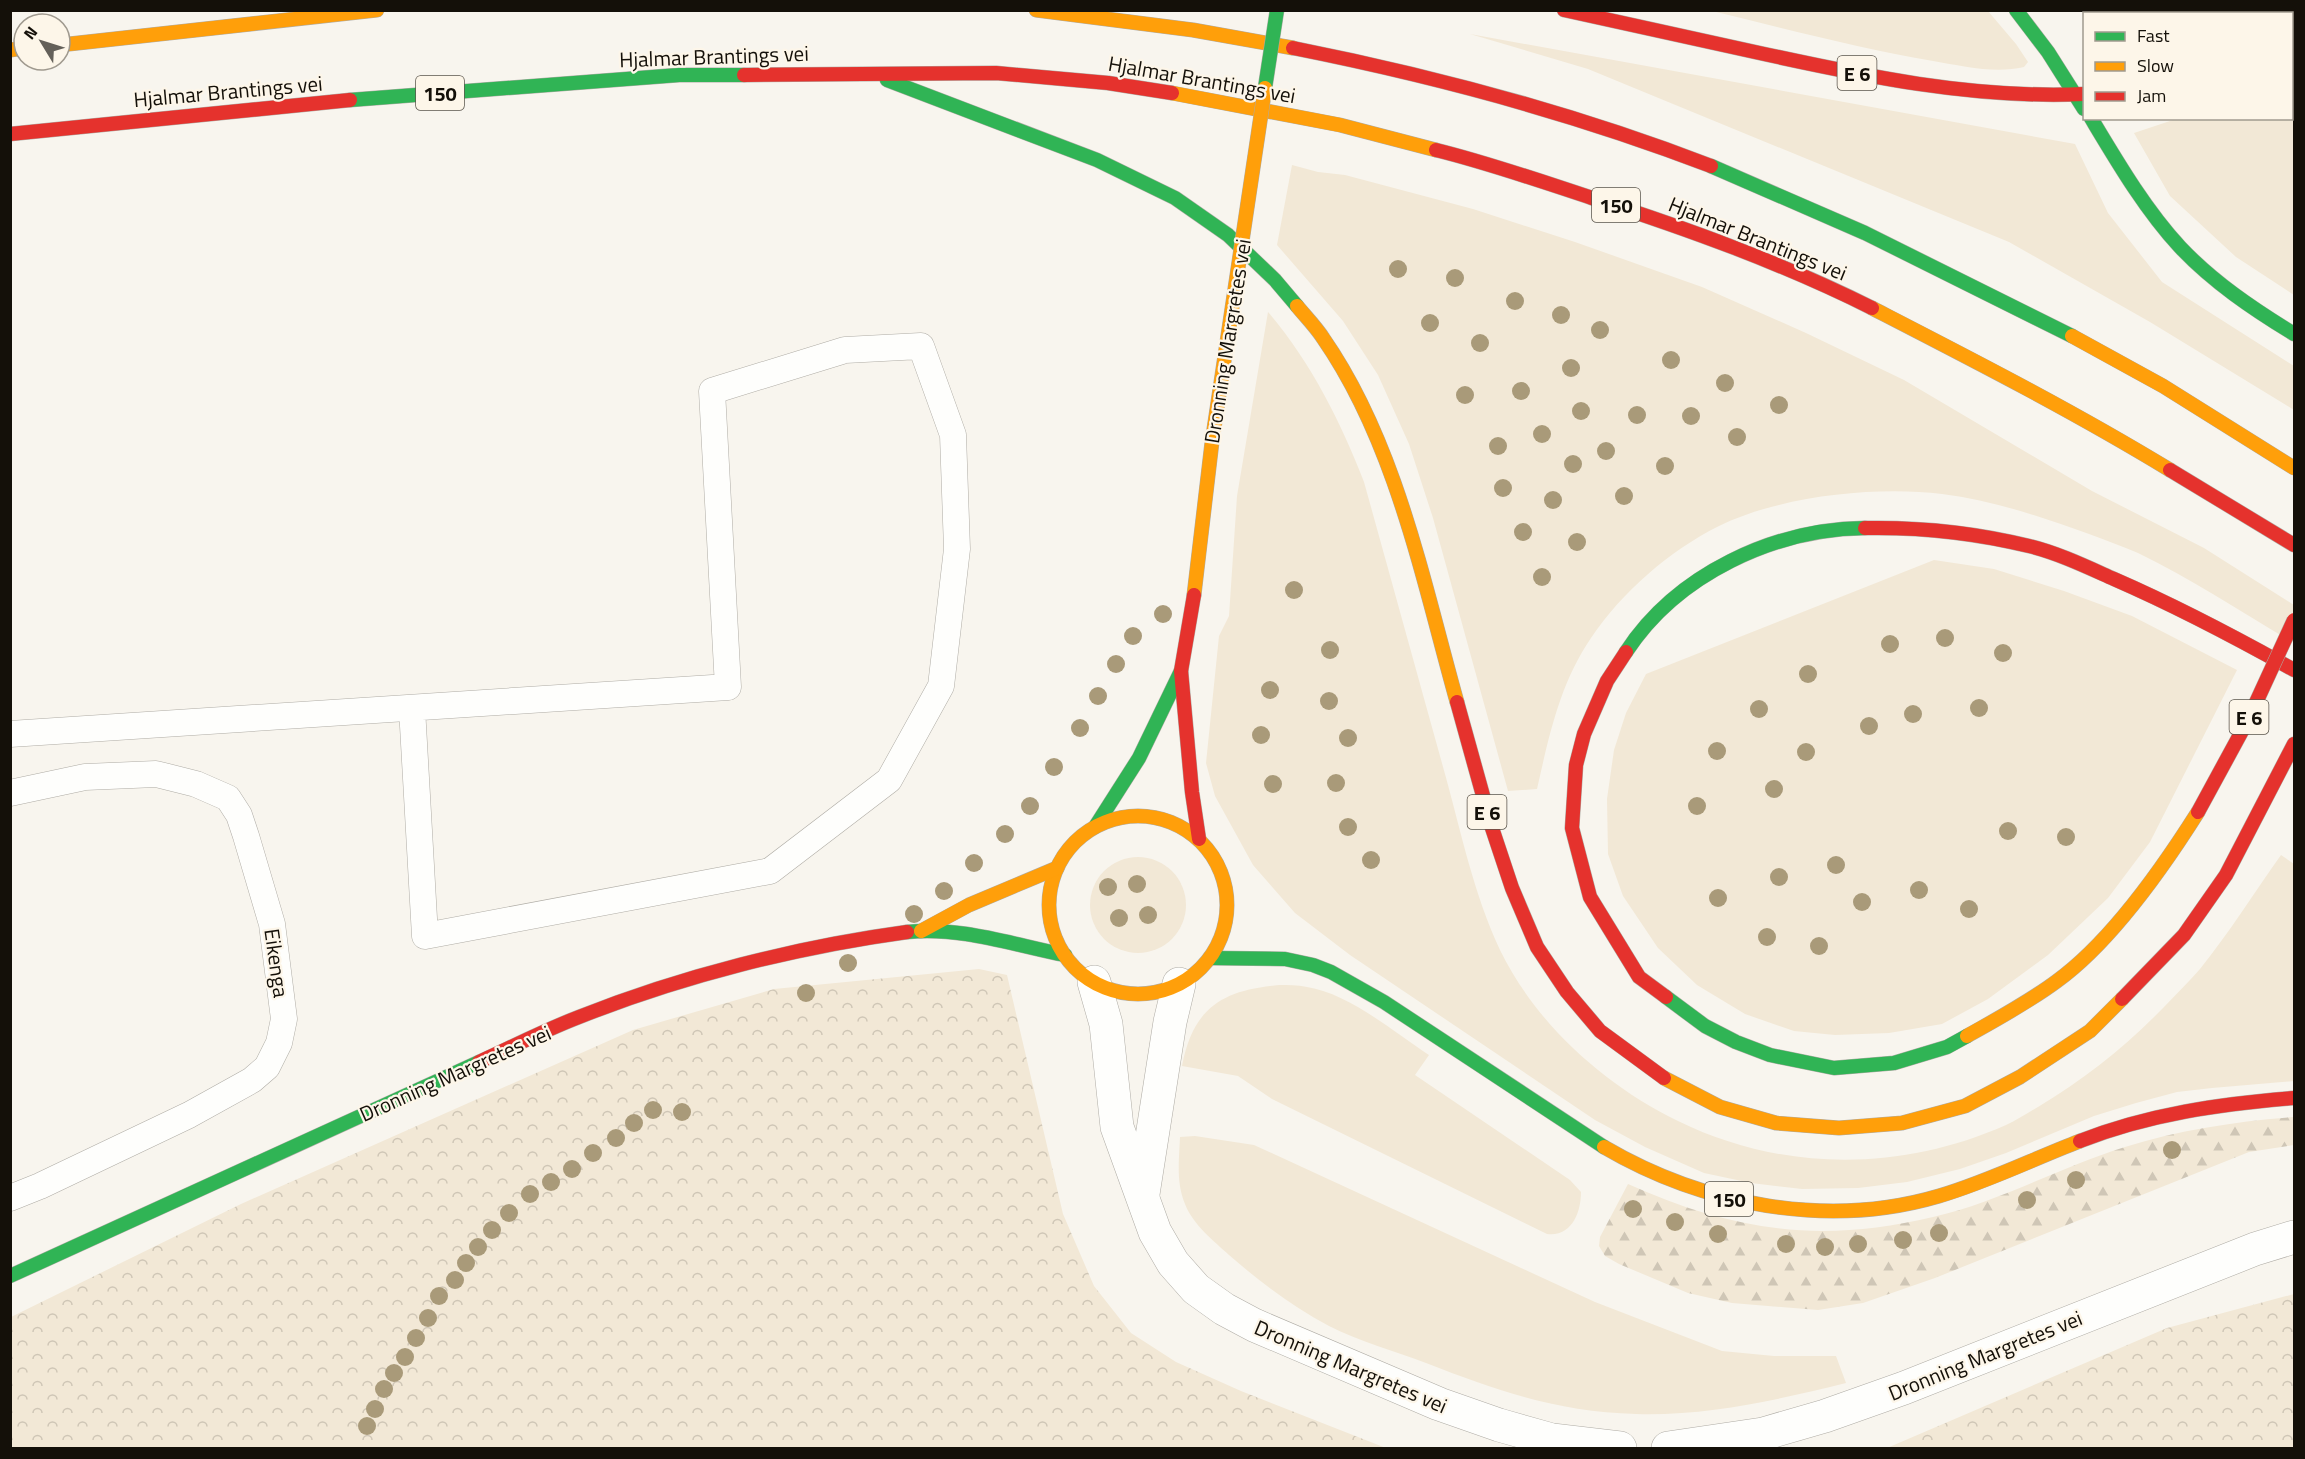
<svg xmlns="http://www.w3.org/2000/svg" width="2305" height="1459" viewBox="0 0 2305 1459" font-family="'Titillium Web',sans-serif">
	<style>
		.grass { fill: #f2e8d6 }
		.forest { fill: url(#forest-firs) }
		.park { fill: url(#park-crowns) }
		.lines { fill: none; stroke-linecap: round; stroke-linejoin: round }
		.lane-casing { stroke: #afaca5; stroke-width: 27 }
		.street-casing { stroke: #afaca5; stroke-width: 34 }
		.fast-casing { stroke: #afaca5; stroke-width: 15 }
		.slow-casing { stroke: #afaca5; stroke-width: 15 }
		.jam-casing { stroke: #afaca5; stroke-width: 15 }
		.lane { stroke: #fefefc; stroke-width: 26 }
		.street { stroke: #fefefc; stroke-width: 33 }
		.fast { stroke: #30b455; stroke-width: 14 }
		.slow { stroke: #ff9f0a; stroke-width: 14 }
		.jam { stroke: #e5322d; stroke-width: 14 }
		.fast-bridge-casing { stroke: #afaca5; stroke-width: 15; stroke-linecap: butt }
		.slow-bridge-casing { stroke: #afaca5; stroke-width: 15; stroke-linecap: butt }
		.jam-bridge-casing { stroke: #afaca5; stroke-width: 15; stroke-linecap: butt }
		.fast-bridge { stroke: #30b455; stroke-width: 14 }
		.slow-bridge { stroke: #ff9f0a; stroke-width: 14 }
		.jam-bridge { stroke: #e5322d; stroke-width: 14 }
		.tree { fill: #a99a79 }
		.labels { text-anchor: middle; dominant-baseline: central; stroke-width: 4.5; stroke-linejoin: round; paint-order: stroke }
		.shield { fill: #fdf6e9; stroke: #5a554c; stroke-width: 1.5 }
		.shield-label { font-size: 20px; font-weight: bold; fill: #141009 }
		.street-label { font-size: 21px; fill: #141009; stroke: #fdf6e9 }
	</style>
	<defs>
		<pattern id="forest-firs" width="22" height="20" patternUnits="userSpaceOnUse" patternTransform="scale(1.5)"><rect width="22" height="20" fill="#f2e8d6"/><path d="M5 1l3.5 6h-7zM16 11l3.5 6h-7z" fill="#cfc6b6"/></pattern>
		<pattern id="park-crowns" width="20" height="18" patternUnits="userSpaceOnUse" patternTransform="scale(1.5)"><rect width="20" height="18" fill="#f2e8d6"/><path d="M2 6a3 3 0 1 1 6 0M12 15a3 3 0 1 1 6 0" fill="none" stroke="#cfc6b6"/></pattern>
	</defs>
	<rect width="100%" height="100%" fill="#f8f5ee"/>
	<g class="grass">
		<path d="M1712,11H1988L2016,44L2028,62L2024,67C1995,74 1963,66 1933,61C1858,48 1786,29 1712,11Z"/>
		<polygon points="1470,34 2075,144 2108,213 2162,282 2294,366 2294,410 2150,322 2009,242 1588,69"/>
		<polygon points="2294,69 2294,295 2236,257 2170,196 2134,133 2176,119 2292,118 2292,71"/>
		<path d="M1292,165L1318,172L1345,175L1473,209L1575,242L1702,287L1806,333L1904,380L2092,491L2204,548L2294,605V643C2243,613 2192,579 2138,553C2122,546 2105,540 2089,534C2042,517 1992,500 1942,494C1875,486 1780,496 1719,526C1669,551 1622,592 1591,638C1560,683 1549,736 1537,789L1508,791L1433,518L1409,444L1378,375L1343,321L1277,245Z"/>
		<path d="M1268,312C1310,361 1341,422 1364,482C1391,579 1418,677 1445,774C1461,832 1474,895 1500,950C1536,1024 1604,1085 1678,1121C1782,1172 1900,1172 2006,1125C2017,1120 2027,1113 2038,1107C2085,1079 2126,1046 2164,1007C2176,994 2189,982 2200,969C2229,933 2254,893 2281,855L2294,864V1081L2212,1088L2177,1092L2136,1103L2094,1116L2006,1153L1960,1169L1907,1182L1858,1188L1802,1189L1751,1183L1704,1173L1645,1147L1595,1120L1350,955L1295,913L1253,865L1215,796L1206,763L1219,636L1229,616L1237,496Z"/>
		<polygon points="1934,560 1994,569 2064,591 2132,616 2237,670 2150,842 2108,898 2048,955 1988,999 1942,1024 1889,1033 1835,1035 1794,1031 1745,1014 1697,985 1658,948 1623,896 1608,854 1607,799 1614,750 1626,713 1646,674"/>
		<circle cx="1138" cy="905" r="48"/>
		<path d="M1279,985C1288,985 1297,985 1307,987C1348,993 1394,1032 1429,1055L1415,1075L1570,1180L1581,1192C1581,1212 1572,1237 1547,1234L1272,1099L1238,1076L1182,1066C1193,1008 1222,990 1279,985Z"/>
		<path d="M1195,1136L1254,1145L1595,1302L1722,1351L1774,1356H1836L1846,1383C1777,1400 1708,1416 1636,1414C1557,1412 1498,1391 1426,1363C1394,1351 1359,1341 1329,1326C1293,1307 1260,1282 1229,1255C1214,1241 1193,1225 1185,1204C1176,1182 1179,1161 1180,1137Z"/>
	</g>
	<path class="forest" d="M2294,1117V1145L2249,1152L1935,1278L1863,1303L1818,1310L1732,1303L1688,1293L1619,1264L1605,1256L1599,1246L1600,1237L1628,1184C1733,1231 1820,1244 1933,1217C1999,1202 2060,1167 2125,1147C2179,1130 2238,1121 2294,1117Z"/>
	<g class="park">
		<polygon points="979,969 1007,975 1063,1214 1094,1286 1131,1333 1176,1362 1241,1391 1386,1448 11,1448 11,1317 241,1204 633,1030 774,989"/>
		<polygon points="2294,1294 2294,1448 1887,1448 2167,1328"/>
	</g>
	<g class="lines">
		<g class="lane-casing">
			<g id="lane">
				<polyline points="10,734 728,687 712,391 845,350 921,346 953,435 957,549 941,686 889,780 770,871 425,936 412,708"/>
				<polyline points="10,793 85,777 156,774 196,784 228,798 239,815 246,836 272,924 284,1019 279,1043 267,1067 252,1080 189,1115 40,1186 10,1198"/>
			</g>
		</g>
		<g class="street-casing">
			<g id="street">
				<polyline points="1094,982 1106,1024 1117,1127 1155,1232 1173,1263 1196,1289 1224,1309 1254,1325 1439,1404 1499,1425 1552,1440 1620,1448"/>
				<polyline points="1143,1194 1170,1022 1179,984"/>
				<polyline points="1668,1448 1763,1434 1825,1416 1904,1388 2255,1249 2294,1237"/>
			</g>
		</g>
		<g class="fast-casing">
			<g id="fast">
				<polyline points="2016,10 2048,52 2084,109"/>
				<polyline points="887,80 1097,160 1175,198 1228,235 1275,280 1297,306"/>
				<polyline points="350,100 679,75 744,75"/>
				<path d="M2091,118C2118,163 2145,209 2180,247C2213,282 2253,309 2294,334"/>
				<polyline points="1711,166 1865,233 2072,336"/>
				<path d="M1626,652C1677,574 1774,529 1865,528"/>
				<polyline points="1095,827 1139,758 1181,671"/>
				<path d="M907,932C959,926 1014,945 1065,955"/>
				<polyline points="1210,958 1285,959 1313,965 1331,972 1384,1002 1604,1147"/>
				<polyline points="1666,997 1705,1026 1736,1042 1770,1055 1834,1068 1894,1063 1947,1047 1967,1036"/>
				<polyline points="10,1276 479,1062"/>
			</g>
		</g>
		<g class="slow-casing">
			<g id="slow">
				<polyline points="1036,10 1193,30 1293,48"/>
				<polyline points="2292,36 2294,35"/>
				<polyline points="60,45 377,10"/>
				<polyline points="10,50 24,48"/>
				<polyline points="1172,93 1340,125 1436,150"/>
				<path d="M1297,306C1306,317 1316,327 1323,338C1396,443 1423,581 1457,702"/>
				<path d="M1872,308C1973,360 2073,411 2170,470"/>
				<polyline points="2072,336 2163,386 2294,468"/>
				<polyline points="1194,595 1212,442"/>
				<circle cx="1138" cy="905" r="89"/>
				<polyline points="921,931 969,905 1057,868"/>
				<path d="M1967,1036C1997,1019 2029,1002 2057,981C2112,941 2162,869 2198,812"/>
				<polyline points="1664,1078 1720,1107 1776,1123 1839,1128 1902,1123 1965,1106 2020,1077 2090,1031 2122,999"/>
				<path d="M1604,1147C1703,1205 1827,1229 1939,1196C1987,1182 2033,1159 2080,1141"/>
			</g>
		</g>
		<g class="jam-casing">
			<g id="jam">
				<path d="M1564,10C1628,24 1692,38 1755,52C1864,76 1972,99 2084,94"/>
				<path d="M1293,48C1434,76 1576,114 1711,166"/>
				<polyline points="744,75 996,73 1108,83 1172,93"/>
				<polyline points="10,134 350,100"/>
				<path d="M1436,150C1489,163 1540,181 1592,198C1688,229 1782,263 1872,308"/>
				<polyline points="2170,470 2294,545"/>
				<path d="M1865,528C1919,527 1976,533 2029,546C2058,553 2087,567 2114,579C2176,606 2235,637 2294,670"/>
				<polyline points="1194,595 1181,671 1192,792 1199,839"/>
				<polyline points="1626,652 1607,681 1584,734 1576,765 1572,828 1590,897 1639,977 1666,997"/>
				<polyline points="1457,702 1492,828 1512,888 1537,947 1567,992 1600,1031 1664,1078"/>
				<polyline points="2122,999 2184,935 2226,875 2294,744"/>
				<path d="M479,1062C512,1047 545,1030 579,1017C682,976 797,947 907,932"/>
				<path d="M2080,1141C2149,1114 2220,1104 2294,1098"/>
			</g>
		</g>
		<use href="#lane" class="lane"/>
		<use href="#street" class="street"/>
		<use href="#fast" class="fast"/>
		<use href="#slow" class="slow"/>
		<use href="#jam" class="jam"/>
		<g class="fast-bridge-casing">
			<polyline id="fast-bridge" points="1265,88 1277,10"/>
		</g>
		<g class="slow-bridge-casing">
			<polyline id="slow-bridge" points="1212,442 1265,88"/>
		</g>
		<g class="jam-bridge-casing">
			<polyline id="jam-bridge" points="2198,812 2248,720 2294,620"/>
		</g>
		<use href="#fast-bridge" class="fast-bridge"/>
		<use href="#slow-bridge" class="slow-bridge"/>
		<use href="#jam-bridge" class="jam-bridge"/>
	</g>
	<g class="tree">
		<circle cx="1398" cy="269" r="9"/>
		<circle cx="1455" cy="278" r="9"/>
		<circle cx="1515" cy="301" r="9"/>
		<circle cx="1561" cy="315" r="9"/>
		<circle cx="1430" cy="323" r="9"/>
		<circle cx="1600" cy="330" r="9"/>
		<circle cx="1480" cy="343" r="9"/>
		<circle cx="1671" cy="360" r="9"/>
		<circle cx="1571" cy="368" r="9"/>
		<circle cx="1725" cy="383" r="9"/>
		<circle cx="1521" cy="391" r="9"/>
		<circle cx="1465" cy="395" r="9"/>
		<circle cx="1779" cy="405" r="9"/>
		<circle cx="1581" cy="411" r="9"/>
		<circle cx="1637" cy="415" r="9"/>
		<circle cx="1691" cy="416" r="9"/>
		<circle cx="1542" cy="434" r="9"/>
		<circle cx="1737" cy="437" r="9"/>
		<circle cx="1498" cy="446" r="9"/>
		<circle cx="1606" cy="451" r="9"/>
		<circle cx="1573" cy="464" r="9"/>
		<circle cx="1665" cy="466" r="9"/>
		<circle cx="1503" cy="488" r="9"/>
		<circle cx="1624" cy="496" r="9"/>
		<circle cx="1553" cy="500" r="9"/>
		<circle cx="1523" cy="532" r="9"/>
		<circle cx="1577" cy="542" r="9"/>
		<circle cx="1542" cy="577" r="9"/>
		<circle cx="1294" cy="590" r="9"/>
		<circle cx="1163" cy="614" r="9"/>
		<circle cx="1133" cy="636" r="9"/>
		<circle cx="1945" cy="638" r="9"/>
		<circle cx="1890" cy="644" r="9"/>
		<circle cx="1330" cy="650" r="9"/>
		<circle cx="2003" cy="653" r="9"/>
		<circle cx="1116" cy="664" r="9"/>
		<circle cx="1808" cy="674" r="9"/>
		<circle cx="1270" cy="690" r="9"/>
		<circle cx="1098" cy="696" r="9"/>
		<circle cx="1329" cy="701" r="9"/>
		<circle cx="1979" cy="708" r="9"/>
		<circle cx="1759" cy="709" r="9"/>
		<circle cx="1913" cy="714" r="9"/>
		<circle cx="1869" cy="726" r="9"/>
		<circle cx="1080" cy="728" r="9"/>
		<circle cx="1261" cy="735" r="9"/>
		<circle cx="1348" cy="738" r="9"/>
		<circle cx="1717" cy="751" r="9"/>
		<circle cx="1806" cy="752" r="9"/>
		<circle cx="1054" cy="767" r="9"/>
		<circle cx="1336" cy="783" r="9"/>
		<circle cx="1273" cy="784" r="9"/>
		<circle cx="1774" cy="789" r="9"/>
		<circle cx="1030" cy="806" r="9"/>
		<circle cx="1697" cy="806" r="9"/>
		<circle cx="1348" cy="827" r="9"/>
		<circle cx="2008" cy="831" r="9"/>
		<circle cx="1005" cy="834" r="9"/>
		<circle cx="2066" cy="837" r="9"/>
		<circle cx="1371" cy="860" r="9"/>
		<circle cx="974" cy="863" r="9"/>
		<circle cx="1836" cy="865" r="9"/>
		<circle cx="1779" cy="877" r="9"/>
		<circle cx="1137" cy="884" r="9"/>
		<circle cx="1108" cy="887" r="9"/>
		<circle cx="1919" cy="890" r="9"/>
		<circle cx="944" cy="891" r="9"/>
		<circle cx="1718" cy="898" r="9"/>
		<circle cx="1862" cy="902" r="9"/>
		<circle cx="1969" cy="909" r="9"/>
		<circle cx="914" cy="914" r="9"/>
		<circle cx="1148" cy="915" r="9"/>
		<circle cx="1119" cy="918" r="9"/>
		<circle cx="1767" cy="937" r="9"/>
		<circle cx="1819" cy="946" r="9"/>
		<circle cx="848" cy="963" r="9"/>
		<circle cx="806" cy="993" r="9"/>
		<circle cx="653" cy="1110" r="9"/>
		<circle cx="682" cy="1112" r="9"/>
		<circle cx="634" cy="1123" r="9"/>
		<circle cx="616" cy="1138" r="9"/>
		<circle cx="2172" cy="1150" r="9"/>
		<circle cx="593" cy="1153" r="9"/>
		<circle cx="572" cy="1169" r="9"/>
		<circle cx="2076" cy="1180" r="9"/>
		<circle cx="551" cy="1182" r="9"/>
		<circle cx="530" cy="1194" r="9"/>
		<circle cx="2027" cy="1200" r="9"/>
		<circle cx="1633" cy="1209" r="9"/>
		<circle cx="509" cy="1213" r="9"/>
		<circle cx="1675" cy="1222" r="9"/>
		<circle cx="492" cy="1230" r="9"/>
		<circle cx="1939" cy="1233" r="9"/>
		<circle cx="1718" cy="1234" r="9"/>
		<circle cx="1903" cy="1240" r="9"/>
		<circle cx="1786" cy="1244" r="9"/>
		<circle cx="1858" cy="1244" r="9"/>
		<circle cx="478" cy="1247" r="9"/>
		<circle cx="1825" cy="1247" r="9"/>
		<circle cx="466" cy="1263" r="9"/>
		<circle cx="455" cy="1280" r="9"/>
		<circle cx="439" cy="1296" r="9"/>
		<circle cx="428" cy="1318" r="9"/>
		<circle cx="416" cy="1338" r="9"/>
		<circle cx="405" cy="1357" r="9"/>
		<circle cx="394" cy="1373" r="9"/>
		<circle cx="384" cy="1389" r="9"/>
		<circle cx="375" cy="1409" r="9"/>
		<circle cx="367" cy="1426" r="9"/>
	</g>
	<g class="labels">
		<g class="shield">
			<rect x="1837.5" y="56" width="39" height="34" rx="4.5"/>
			<rect x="416" y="76" width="48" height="34" rx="4.5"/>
			<rect x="1592" y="188" width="48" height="34" rx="4.5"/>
			<rect x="2229.5" y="700" width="39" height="34" rx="4.5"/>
			<rect x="1467.5" y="795" width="39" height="34" rx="4.5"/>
			<rect x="1705" y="1182" width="48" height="34" rx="4.5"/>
		</g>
		<g class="shield-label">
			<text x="1857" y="73">E 6</text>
			<text x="440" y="93">150</text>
			<text x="1616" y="205">150</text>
			<text x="2249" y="717">E 6</text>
			<text x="1487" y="812">E 6</text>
			<text x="1729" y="1199">150</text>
		</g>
		<g class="street-label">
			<text transform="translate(714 56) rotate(-2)">Hjalmar Brantings vei</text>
			<text transform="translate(1202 79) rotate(10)">Hjalmar Brantings vei</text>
			<text transform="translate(228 91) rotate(-5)">Hjalmar Brantings vei</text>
			<text transform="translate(1758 238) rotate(22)">Hjalmar Brantings vei</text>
			<text transform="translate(1227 341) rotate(-81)">Dronning Margretes vei</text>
			<text transform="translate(277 963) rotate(82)">Eikenga</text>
			<text transform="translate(455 1073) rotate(-24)">Dronning Margretes vei</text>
			<text transform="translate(1985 1355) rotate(-22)">Dronning Margretes vei</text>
			<text transform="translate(1351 1366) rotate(23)">Dronning Margretes vei</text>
		</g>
	</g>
	<rect width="2305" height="1459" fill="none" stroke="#141009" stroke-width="24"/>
	<rect x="2083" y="12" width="210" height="108" fill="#fdf6e9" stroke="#a09a8f" stroke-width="1.5"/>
	<rect x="2095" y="32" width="30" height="9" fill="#30b455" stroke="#a09a8f" stroke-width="1.5"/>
	<text x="2137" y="42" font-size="18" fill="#141009">Fast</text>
	<rect x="2095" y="62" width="30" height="9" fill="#ff9f0a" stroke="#a09a8f" stroke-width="1.5"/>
	<text x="2137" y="72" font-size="18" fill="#141009">Slow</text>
	<rect x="2095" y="92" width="30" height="9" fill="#e5322d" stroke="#a09a8f" stroke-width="1.5"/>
	<text x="2137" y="102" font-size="18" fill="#141009">Jam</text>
	<g transform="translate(42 42) rotate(308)"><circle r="28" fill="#fdf6e9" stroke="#a09a8f" stroke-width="1.5"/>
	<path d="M0-4.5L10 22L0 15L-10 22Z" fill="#646059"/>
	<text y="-9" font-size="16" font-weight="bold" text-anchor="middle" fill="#141009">N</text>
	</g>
</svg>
